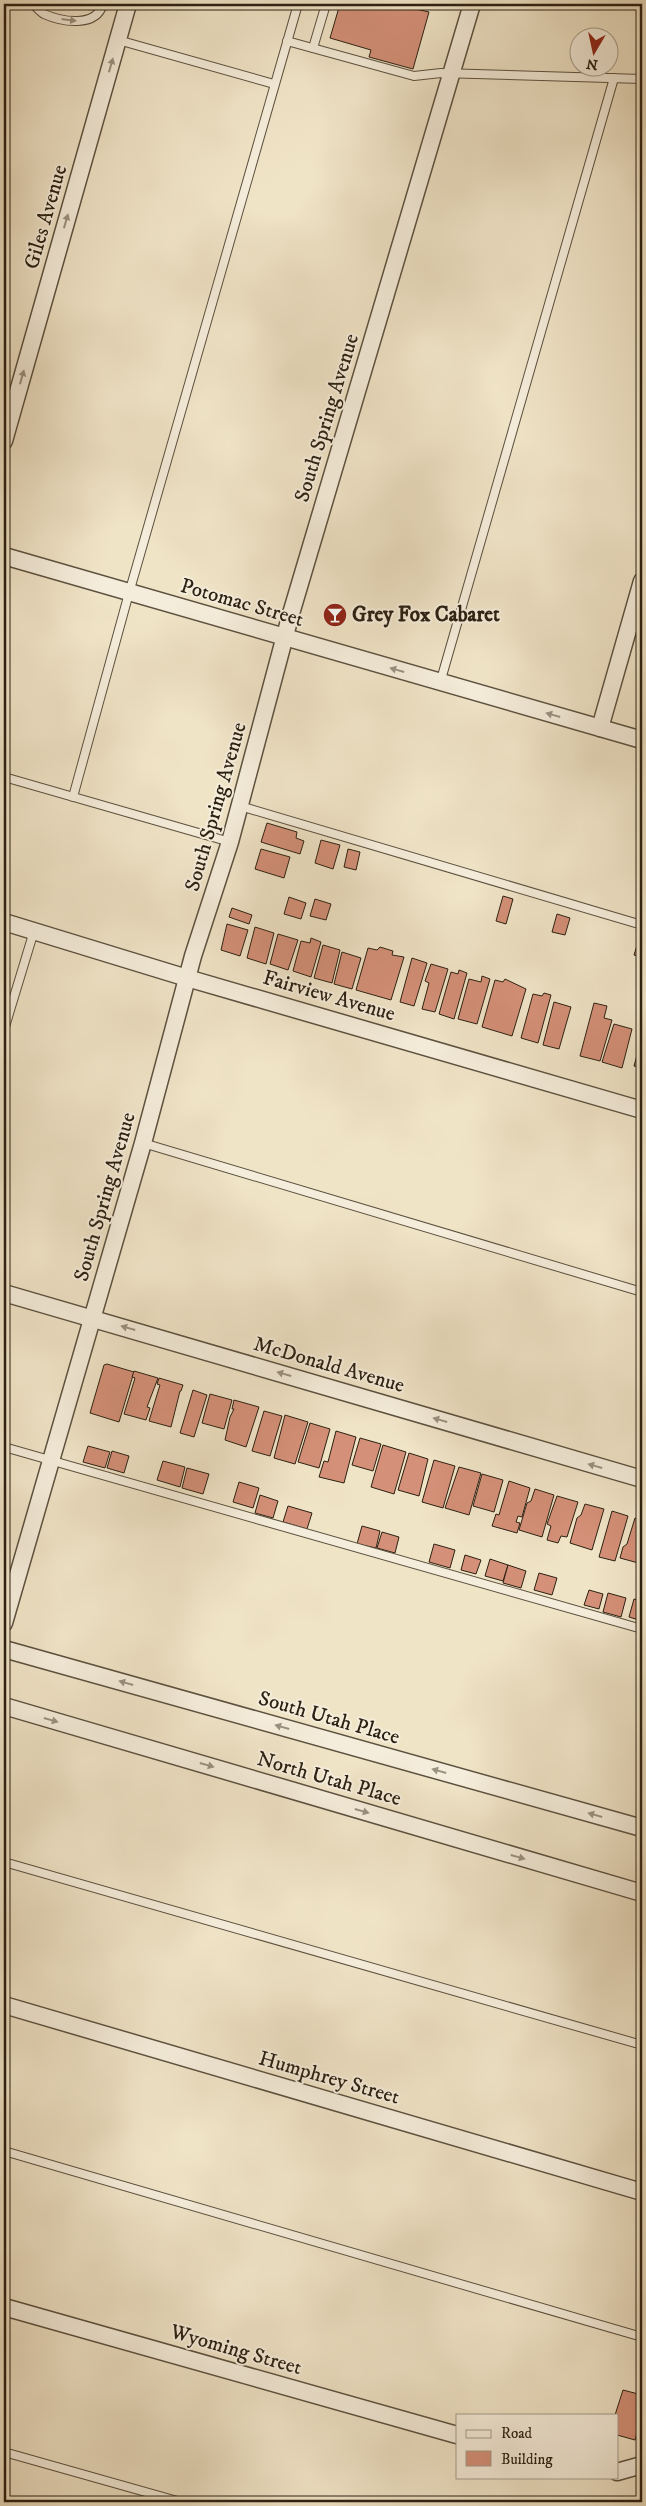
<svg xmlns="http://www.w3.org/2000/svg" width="646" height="2506" viewBox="0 0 646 2506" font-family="'IM FELL DW Pica',serif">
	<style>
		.building { fill: #d49078; stroke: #2b2012 }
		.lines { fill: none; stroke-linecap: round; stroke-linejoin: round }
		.lane-casing { stroke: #5c513f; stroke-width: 10 }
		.street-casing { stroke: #5c513f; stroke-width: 19 }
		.lane { stroke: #f5eddb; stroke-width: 8 }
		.street { stroke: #f5eddb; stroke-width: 16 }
		.oneway { fill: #9a9181 }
		.labels { text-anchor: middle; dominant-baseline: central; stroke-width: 4; stroke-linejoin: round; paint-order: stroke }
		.street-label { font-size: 21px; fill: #2b2012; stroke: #f5eddb }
		.poi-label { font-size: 21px; font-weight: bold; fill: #2b2012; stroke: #f5eddb; text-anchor: start }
	</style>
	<rect width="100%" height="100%" fill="#f0e4c7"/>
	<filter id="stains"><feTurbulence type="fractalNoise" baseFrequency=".004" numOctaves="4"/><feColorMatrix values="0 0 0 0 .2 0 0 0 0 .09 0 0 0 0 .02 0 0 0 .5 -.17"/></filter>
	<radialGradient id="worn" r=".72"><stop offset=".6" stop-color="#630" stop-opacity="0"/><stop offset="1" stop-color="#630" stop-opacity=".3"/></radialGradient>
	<g class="building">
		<polygon points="69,4 92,4 90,10"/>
		<polygon points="340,4 417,4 416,9 429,12 413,69 369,57 371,50 330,38"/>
		<polygon points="267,823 297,832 296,838 304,841 300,854 261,842"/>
		<polygon points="321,840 340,845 333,869 315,863"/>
		<polygon points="261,849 290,857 284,878 255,869"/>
		<polygon points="348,849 360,852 356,870 344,867"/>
		<polygon points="503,896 513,899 506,924 496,921"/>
		<polygon points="289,897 306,903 301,919 284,914"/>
		<polygon points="315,899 331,904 326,920 310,916"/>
		<polygon points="232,908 252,915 249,924 229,917"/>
		<polygon points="557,914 570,918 565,935 552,932"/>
		<polygon points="227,924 248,930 240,956 221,950"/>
		<polygon points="255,927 274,933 266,964 247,958"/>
		<polygon points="278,934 298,940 288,970 270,964"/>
		<polygon points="640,936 642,937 642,957 634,955"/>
		<polygon points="311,938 321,942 311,977 293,971 301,941 310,943"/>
		<polygon points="323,945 340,950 332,983 314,978"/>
		<polygon points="380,947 393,951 392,955 404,957 391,1000 356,990 368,948 377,950"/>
		<polygon points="342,952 361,958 352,989 334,984"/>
		<polygon points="412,958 427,963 414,1006 400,1002"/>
		<polygon points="431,964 448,969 435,1012 422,1009 429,983 425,981"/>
		<polygon points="459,970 467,973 454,1019 439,1014 451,972 458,974"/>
		<polygon points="482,976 490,979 477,1024 458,1019 469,979 481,982"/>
		<polygon points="505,979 526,989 512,1036 482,1027 495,980 503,982"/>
		<polygon points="544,993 551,995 538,1043 521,1038 533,994 542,996"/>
		<polygon points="554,1002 571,1007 559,1049 543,1045"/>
		<polygon points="594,1003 607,1006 604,1018 612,1020 600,1061 580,1056"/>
		<polygon points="614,1024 632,1029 622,1068 602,1062"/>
		<polygon points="642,1037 642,1068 634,1066"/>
		<polygon points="107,1364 134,1372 119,1422 90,1413 104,1365"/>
		<polygon points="134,1371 158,1378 147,1407 150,1408 146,1420 124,1414 135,1378 132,1377"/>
		<polygon points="159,1378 183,1385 181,1391 180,1391 171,1427 149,1421 160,1385 157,1384"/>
		<polygon points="193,1390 207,1395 194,1437 180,1433"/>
		<polygon points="210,1394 232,1400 224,1429 202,1423"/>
		<polygon points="234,1400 259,1407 246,1447 225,1440 230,1417 234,1409 232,1409"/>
		<polygon points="264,1411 282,1416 270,1456 252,1451"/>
		<polygon points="285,1415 308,1422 295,1464 274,1458"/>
		<polygon points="310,1423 330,1429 319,1468 298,1462"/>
		<polygon points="336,1431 356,1437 344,1483 319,1477 324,1461 328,1462"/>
		<polygon points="360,1438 381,1444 373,1471 352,1465"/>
		<polygon points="383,1445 406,1452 394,1494 371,1487"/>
		<polygon points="88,1446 110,1452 105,1468 83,1462"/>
		<polygon points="112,1451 129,1456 124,1473 107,1468"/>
		<polygon points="409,1453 428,1459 419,1496 398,1490"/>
		<polygon points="434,1460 455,1466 443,1508 422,1502"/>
		<polygon points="163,1461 185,1467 180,1487 157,1480"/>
		<polygon points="459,1467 481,1473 469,1515 445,1508"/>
		<polygon points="187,1468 209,1474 203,1494 182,1488"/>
		<polygon points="482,1474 503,1480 494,1512 473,1506"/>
		<polygon points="509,1481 530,1488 522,1517 518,1516 516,1522 520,1523 517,1533 492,1526 496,1514 499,1515"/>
		<polygon points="239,1482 259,1488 253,1508 233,1502"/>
		<polygon points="535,1489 554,1495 542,1537 519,1530 527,1503 531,1501"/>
		<polygon points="260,1495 278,1501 273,1518 255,1513"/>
		<polygon points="557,1496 578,1502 567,1537 561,1536 558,1543 547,1540 551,1526 547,1524"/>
		<polygon points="585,1504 604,1509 592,1550 570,1543 577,1518 581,1515"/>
		<polygon points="288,1506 312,1513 307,1529 283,1522"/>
		<polygon points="612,1511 628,1516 615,1561 599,1557"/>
		<polygon points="635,1518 642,1521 642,1564 620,1558 623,1547 627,1544"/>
		<polygon points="362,1526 380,1531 376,1548 357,1544"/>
		<polygon points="382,1532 399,1537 395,1553 377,1548"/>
		<polygon points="434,1544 455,1550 450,1568 429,1562"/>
		<polygon points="465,1555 481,1560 476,1574 461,1570"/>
		<polygon points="490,1559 508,1565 503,1581 485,1576"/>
		<polygon points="508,1565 526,1571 521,1588 503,1583"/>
		<polygon points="539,1573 557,1578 552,1595 534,1590"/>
		<polygon points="589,1590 603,1594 599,1609 584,1605"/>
		<polygon points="608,1593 626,1598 621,1617 603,1612"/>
		<polygon points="634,1599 642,1601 642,1621 629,1617"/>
		<polygon points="623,2390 642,2395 642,2417 635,2440 617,2435 617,2415 615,2415"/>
	</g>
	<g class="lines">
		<g class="lane-casing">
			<g id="lane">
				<path d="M33,4C36,7 40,12 44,14C62,22 96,28 103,4"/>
				<polyline points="118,40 274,84"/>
				<polyline points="287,41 414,76 441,73 642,79"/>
				<polyline points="313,48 326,4"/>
				<polyline points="440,683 614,78"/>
				<polyline points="4,777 230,842"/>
				<polyline points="73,797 129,593 298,4"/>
				<polyline points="240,806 642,925"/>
				<polyline points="4,1030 34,931"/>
				<polyline points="143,1143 642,1292"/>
				<polyline points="4,1447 642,1629"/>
				<polyline points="4,1862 642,2045"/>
				<polyline points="4,2151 642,2337"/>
				<polyline points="4,2452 181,2502"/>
			</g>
		</g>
		<g class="street-casing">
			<g id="street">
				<polyline points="4,441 128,4"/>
				<polyline points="4,556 642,740"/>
				<polyline points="600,728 642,581"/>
				<polyline points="4,922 187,978 642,1110"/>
				<polyline points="4,1293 642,1479"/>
				<polyline points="4,1623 143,1143 193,956 230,842 290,617 472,4"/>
				<polyline points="4,1649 642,1828"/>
				<polyline points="4,1706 642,1893"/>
				<polyline points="4,2005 642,2192"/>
				<polyline points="4,2307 457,2435"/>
				<polyline points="617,2472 642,2465"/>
			</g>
		</g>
		<use href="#lane" class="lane"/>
		<use href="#street" class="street"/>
	</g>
	<defs><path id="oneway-solid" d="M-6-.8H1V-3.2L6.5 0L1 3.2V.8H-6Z" transform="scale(1.25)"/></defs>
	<g class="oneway">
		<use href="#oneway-solid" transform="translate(69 20) rotate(7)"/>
		<use href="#oneway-solid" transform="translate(111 65) rotate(-74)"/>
		<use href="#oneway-solid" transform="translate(66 221) rotate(-74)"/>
		<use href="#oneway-solid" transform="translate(22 377) rotate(-74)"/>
		<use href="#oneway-solid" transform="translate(397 670) rotate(-164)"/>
		<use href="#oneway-solid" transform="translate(553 715) rotate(-164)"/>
		<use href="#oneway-solid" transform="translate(128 1328) rotate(-164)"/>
		<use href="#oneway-solid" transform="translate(284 1374) rotate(-164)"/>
		<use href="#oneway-solid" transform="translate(440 1420) rotate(-164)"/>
		<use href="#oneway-solid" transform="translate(595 1466) rotate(-164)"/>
		<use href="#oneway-solid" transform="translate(126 1683) rotate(-164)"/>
		<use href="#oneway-solid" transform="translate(51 1720) rotate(16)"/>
		<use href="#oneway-solid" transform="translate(282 1727) rotate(-164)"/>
		<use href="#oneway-solid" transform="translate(207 1765) rotate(16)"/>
		<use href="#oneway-solid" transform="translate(439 1771) rotate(-164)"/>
		<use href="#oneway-solid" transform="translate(362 1811) rotate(16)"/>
		<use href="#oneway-solid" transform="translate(595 1815) rotate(-164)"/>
		<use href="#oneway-solid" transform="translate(518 1857) rotate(16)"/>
	</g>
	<defs>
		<g id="bar-disc" transform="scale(1.25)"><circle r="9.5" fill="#8f2418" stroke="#f5eddb"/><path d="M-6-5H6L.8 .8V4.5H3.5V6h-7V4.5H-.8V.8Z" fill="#fff"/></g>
	</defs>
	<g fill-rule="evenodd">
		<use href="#bar-disc" x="335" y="615"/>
	</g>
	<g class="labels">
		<g class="street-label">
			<text transform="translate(46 217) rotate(-74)">Giles Avenue</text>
			<text transform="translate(327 418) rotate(-73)">South Spring Avenue</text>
			<text transform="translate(242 603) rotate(16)">Potomac Street</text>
			<text transform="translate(216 807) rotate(-74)">South Spring Avenue</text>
			<text transform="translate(329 996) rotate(16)">Fairview Avenue</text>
			<text transform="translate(105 1197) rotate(-74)">South Spring Avenue</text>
			<text transform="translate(329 1365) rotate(16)">McDonald Avenue</text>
			<text transform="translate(329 1718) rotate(16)">South Utah Place</text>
			<text transform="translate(329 1779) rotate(16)">North Utah Place</text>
			<text transform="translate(329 2078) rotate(16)">Humphrey Street</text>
			<text transform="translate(236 2350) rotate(16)">Wyoming Street</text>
		</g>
		<g class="poi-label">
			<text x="352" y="615">Grey Fox Cabaret</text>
		</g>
	</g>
	<rect width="646" height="2506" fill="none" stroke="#f0e4c7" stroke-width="20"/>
	<rect x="5" y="5" width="636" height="2496" fill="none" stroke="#2b2012" stroke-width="2.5"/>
	<rect x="10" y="10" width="626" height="2486" fill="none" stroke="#2b2012"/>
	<rect x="456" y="2414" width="162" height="65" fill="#f5eddb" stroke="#a49b8b"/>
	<rect x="466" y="2430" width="25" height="8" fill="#f5eddb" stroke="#a49b8b"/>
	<text x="501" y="2438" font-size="15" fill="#2b2012">Road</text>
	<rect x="466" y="2451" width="25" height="15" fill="#d49078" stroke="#a49b8b"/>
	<text x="501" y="2464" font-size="15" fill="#2b2012">Building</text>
	<g transform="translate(594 52) rotate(189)"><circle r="24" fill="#f5eddb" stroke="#a49b8b"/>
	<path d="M0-4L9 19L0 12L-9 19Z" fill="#8f2418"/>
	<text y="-8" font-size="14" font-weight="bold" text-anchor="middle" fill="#2b2012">N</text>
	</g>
	<rect width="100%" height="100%" filter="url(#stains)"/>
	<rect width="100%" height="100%" fill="url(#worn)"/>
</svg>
